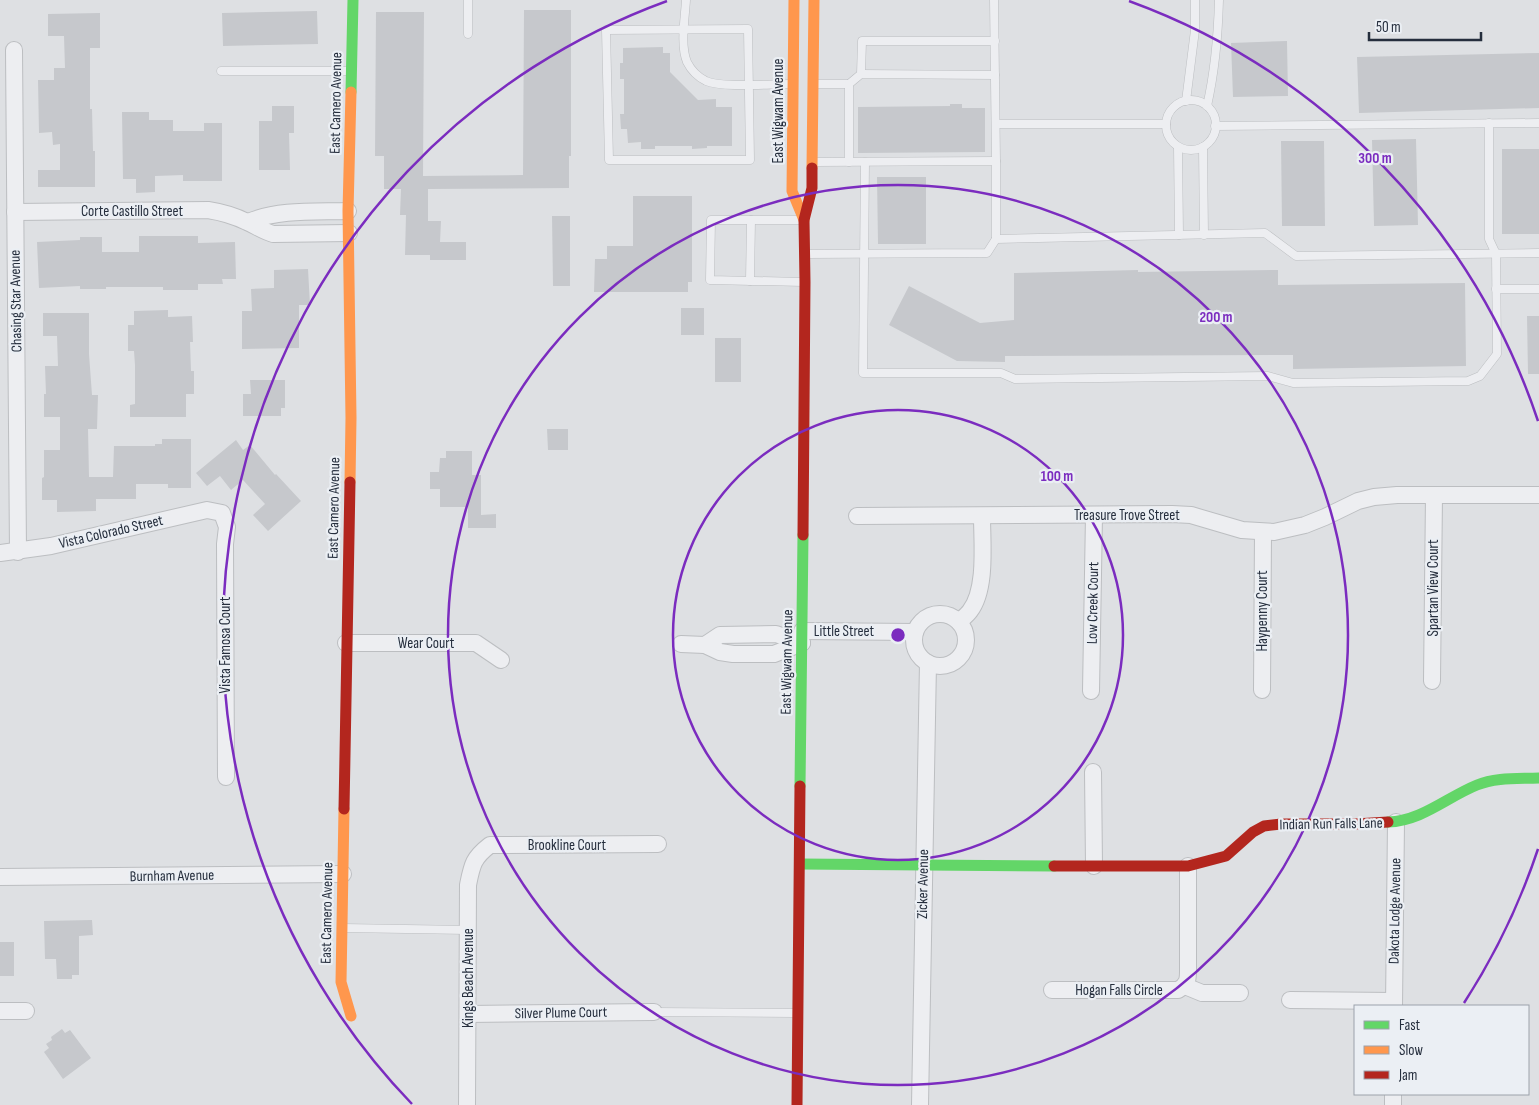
<svg xmlns="http://www.w3.org/2000/svg" width="1539" height="1105" viewBox="0 0 1539 1105" font-family="'Sofia Sans Condensed',sans-serif">
	<style>
		.building { fill: #c6c8cc }
		.lines { fill: none; stroke-linecap: round; stroke-linejoin: round }
		.lane-casing { stroke: #bcbec1; stroke-width: 9 }
		.street-casing { stroke: #bcbec1; stroke-width: 18 }
		.lane { stroke: #edeef1; stroke-width: 8 }
		.street { stroke: #edeef1; stroke-width: 16 }
		.fast { stroke: #63d668; stroke-width: 11 }
		.slow { stroke: #ff974d; stroke-width: 11 }
		.jam { stroke: #b3261e; stroke-width: 11 }
		.ring { fill: none; stroke: #7b2cbf; stroke-width: 2.5 }
		.labels { text-anchor: middle; dominant-baseline: central; stroke-width: 4.5; stroke-linejoin: round; paint-order: stroke }
		.street-label { font-size: 15px; fill: #252e3d; stroke: #ebeff4 }
		.centre { fill: #7b2cbf; stroke: #ebeff4; stroke-width: 2.5 }
		.ring-label { font-size: 15px; text-anchor: middle; font-weight: bold; fill: #7b2cbf; stroke: #ebeff4; stroke-width: 4.5; stroke-linejoin: round; paint-order: stroke }
	</style>
	<rect width="100%" height="100%" fill="#dee0e3"/>
	<g class="building">
		<polygon points="524,10 571,10 571,156 569,156 569,188 428,189 428,221 441,221 440,242 466,242 466,260 430,260 430,255 405,255 406,215 400,215 401,189 384,189 384,156 375,156 376,12 424,12 423,176 523,175"/>
		<polygon points="317,11 318,44 223,46 222,13"/>
		<polygon points="100,13 100,48 90,48 90,109 92,109 93,151 95,151 95,187 38,187 38,170 60,170 60,144 53,145 52,132 39,133 38,80 54,80 54,68 65,68 64,36 48,36 48,14"/>
		<polygon points="1287,41 1288,96 1233,97 1231,43"/>
		<polygon points="663,47 663,53 670,53 670,72 698,100 716,99 716,107 732,107 732,146 707,146 707,148 692,149 692,146 655,146 655,149 641,149 641,142 628,143 627,129 621,129 620,114 624,114 624,79 620,79 620,63 623,63 623,48"/>
		<polygon points="1539,53 1539,108 1359,113 1357,57"/>
		<polygon points="950,104 962,104 962,108 985,108 985,152 858,153 858,107 950,106"/>
		<polygon points="272,106 294,106 294,133 289,133 290,170 259,170 259,121 272,121"/>
		<polygon points="122,112 149,112 149,120 173,120 173,131 204,131 204,123 222,123 222,181 183,181 183,175 155,176 155,192 136,193 136,179 123,179"/>
		<polygon points="1416,139 1418,225 1374,226 1372,140"/>
		<polygon points="1281,141 1324,141 1325,226 1282,226"/>
		<rect x="1502" y="149" width="37" height="85"/>
		<polygon points="877,177 926,177 926,244 878,244"/>
		<polygon points="633,196 692,196 692,282 688,282 688,292 594,292 595,259 607,259 607,246 633,246"/>
		<polygon points="552,216 570,216 570,286 553,286"/>
		<polygon points="139,236 198,236 198,243 235,242 236,279 222,279 223,284 198,284 198,290 163,290 163,287 106,287 106,289 80,289 80,286 39,288 37,242 80,240 80,237 102,237 102,252 139,252"/>
		<polygon points="308,269 310,305 299,305 299,348 242,349 242,311 252,311 251,289 274,288 274,270"/>
		<polygon points="1138,270 1138,272 1278,270 1278,285 1465,283 1466,366 1293,369 1293,355 1005,356 1005,362 957,361 889,325 909,286 980,323 1014,320 1014,273"/>
		<rect x="681" y="308" width="23" height="27"/>
		<polygon points="168,310 168,317 192,316 193,342 190,342 191,371 194,371 194,394 186,394 186,417 130,417 130,405 135,404 135,365 134,351 128,351 128,325 134,325 134,311"/>
		<polygon points="43,313 89,313 89,354 92,395 98,395 97,429 88,429 89,477 113,477 114,446 155,446 155,444 162,444 162,439 191,439 191,488 168,488 168,484 136,484 136,499 96,499 96,511 57,512 57,500 42,500 42,478 44,477 44,450 60,450 60,417 44,417 44,394 46,394 45,366 58,366 57,336 43,336"/>
		<polygon points="1527,316 1539,316 1539,374 1528,374"/>
		<rect x="715" y="338" width="26" height="44"/>
		<polygon points="250,380 285,380 285,408 281,408 281,416 243,416 243,394 251,394"/>
		<polygon points="547,429 568,429 568,450 548,450"/>
		<polygon points="236,440 243,450 250,445 275,475 276,474 301,501 268,531 253,515 265,504 243,480 231,490 220,476 207,486 196,473"/>
		<polygon points="446,451 472,451 472,475 481,475 481,515 496,514 496,528 468,528 468,507 440,507 440,489 430,489 430,472 439,472 440,458 446,458"/>
		<polygon points="92,920 93,935 79,936 79,975 72,975 72,979 57,979 56,959 45,959 44,921"/>
		<rect x="0" y="942" width="14" height="34"/>
		<polygon points="62,1029 65,1033 70,1030 91,1058 63,1079 44,1052 49,1048 46,1044 52,1040 51,1037"/>
	</g>
	<g class="lines">
		<g class="lane-casing">
			<g id="lane">
				<polyline points="468,0 468,34"/>
				<path d="M686,0C685,18 680,45 687,62C691,70 698,77 706,81C722,88 770,84 790,84"/>
				<polyline points="994,0 996,161"/>
				<polygon points="748,29 750,160 609,160 606,30"/>
				<polyline points="221,71 349,71"/>
				<polyline points="861,74 862,41 995,41"/>
				<polyline points="816,84 849,84 861,74 995,75"/>
				<circle cx="1191" cy="125" r="25"/>
				<polyline points="1186,101 1195,30 1195,0"/>
				<path d="M1207,106C1215,71 1218,36 1219,0"/>
				<polyline points="996,124 1166,124"/>
				<polyline points="1215,126 1539,123"/>
				<polyline points="1178,147 1179,235"/>
				<polyline points="1203,147 1204,235"/>
				<polyline points="815,162 996,161 996,239"/>
				<polyline points="849,162 849,84"/>
				<polyline points="865,162 863,373 1001,373 1015,379 1268,376 1293,383 1468,381 1480,376 1497,354 1496,254 1489,239 1489,123"/>
				<polyline points="802,220 711,220 710,280 803,282"/>
				<polyline points="807,254 987,253 996,239 1265,233 1296,256 1539,253"/>
				<polyline points="750,281 751,220"/>
				<polyline points="1496,289 1539,289"/>
				<polyline points="343,928 468,930"/>
				<polyline points="654,1012 795,1013"/>
			</g>
		</g>
		<g class="street-casing">
			<g id="street">
				<polyline points="14,50 18,552"/>
				<path d="M15,212L208,210C221,212 235,216 247,222C256,226 263,231 273,234L349,233"/>
				<path d="M248,222C280,209 315,212 348,211"/>
				<polyline points="857,516 1172,514 1191,515 1242,530 1274,532 1305,525 1325,517 1358,501 1374,497 1397,495 1539,495"/>
				<polyline points="0,553 51,546 207,510 222,513 227,527 225,544 226,777"/>
				<circle cx="940" cy="640" r="26"/>
				<path d="M959,622C963,618 967,615 970,611C987,589 982,543 982,516"/>
				<polyline points="802,631 915,632"/>
				<polyline points="346,643 476,643 501,660"/>
				<polyline points="681,644 705,645 720,652 733,654 774,654 802,643"/>
				<polyline points="705,645 720,635 776,634 802,643"/>
				<polyline points="1432,681 1434,495"/>
				<polyline points="1262,690 1263,532"/>
				<polyline points="1091,691 1094,515"/>
				<polyline points="1093,772 1094,866"/>
				<polyline points="0,877 343,874"/>
				<polyline points="1185,986 1202,993 1240,993"/>
				<path d="M1052,990H1178C1189,984 1188,978 1188,967V866"/>
				<polyline points="1290,1000 1394,1001"/>
				<polyline points="1394,1006 1396,822"/>
				<polyline points="0,1011 26,1011"/>
				<polyline points="468,1014 654,1012"/>
				<path d="M467,1105L468,885C472,865 473,858 490,845L658,844"/>
				<polyline points="920,1105 928,663"/>
				<polyline points="1393,1105 1393,1094"/>
			</g>
		</g>
		<use href="#lane" class="lane"/>
		<use href="#street" class="street"/>
		<g class="fast">
			<polyline points="351,92 353,0"/>
			<polyline points="800,786 803,535"/>
			<path d="M1388,822C1422,821 1447,797 1477,785C1496,777 1519,779 1539,778"/>
			<polyline points="800,864 1054,866"/>
		</g>
		<g class="slow">
			<polyline points="794,0 792,191 804,220"/>
			<polyline points="812,168 814,0"/>
			<polyline points="350,482 351,418 348,211 351,92"/>
			<polyline points="344,809 341,982 351,1016"/>
		</g>
		<g class="jam">
			<polyline points="803,535 805,282 804,220 812,188 812,168"/>
			<polyline points="344,809 350,482"/>
			<polyline points="1054,866 1188,866 1226,856 1253,832 1264,826 1281,824 1355,824 1388,822"/>
			<polyline points="797,1105 800,786"/>
		</g>
	</g>
	<g class="ring">
		<circle cx="898" cy="635" r="225"/>
		<circle cx="898" cy="635" r="450"/>
		<path d="M1538 849A675 675 0 0 1 1464 1003M412 1104A675 675 0 0 1 667 1M1129 1A675 675 0 0 1 1538 421"/>
	</g>
	<g class="labels">
		<g class="street-label">
			<text transform="translate(336 103) rotate(-89)">East Camero Avenue</text>
			<text transform="translate(778 111) rotate(-90)">East Wigwam Avenue</text>
			<text x="132" y="211">Corte Castillo Street</text>
			<text transform="translate(16 301) rotate(-91)">Chasing Star Avenue</text>
			<text transform="translate(334 508) rotate(-89)">East Camero Avenue</text>
			<text x="1127" y="515">Treasure Trove Street</text>
			<text transform="translate(111 532) rotate(-13)">Vista Colorado Street</text>
			<text transform="translate(1433 588) rotate(-90)">Spartan View Court</text>
			<text transform="translate(1093 603) rotate(-89)">Low Creek Court</text>
			<text transform="translate(1262 611) rotate(-90)">Haypenny Court</text>
			<text x="844" y="631">Little Street</text>
			<text x="426" y="643">Wear Court</text>
			<text transform="translate(225 645) rotate(-90)">Vista Famosa Court</text>
			<text transform="translate(787 662) rotate(-89)">East Wigwam Avenue</text>
			<text transform="translate(1331 824) rotate(-1)">Indian Run Falls Lane</text>
			<text x="567" y="845">Brookline Court</text>
			<text transform="translate(172 876) rotate(-1)">Burnham Avenue</text>
			<text transform="translate(923 884) rotate(-89)">Zicker Avenue</text>
			<text transform="translate(1395 911) rotate(-89)">Dakota Lodge Avenue</text>
			<text transform="translate(327 913) rotate(-89)">East Camero Avenue</text>
			<text transform="translate(468 978) rotate(-90)">Kings Beach Avenue</text>
			<text x="1119" y="990">Hogan Falls Circle</text>
			<text transform="translate(561 1013) rotate(-1)">Silver Plume Court</text>
		</g>
	</g>
	<circle cx="898" cy="635" r="8" class="centre"/>
	<g class="ring-label">
		<text x="1375" y="163">300 m</text>
		<text x="1216" y="322">200 m</text>
		<text x="1057" y="481">100 m</text>
	</g>
	<rect x="1354" y="1005" width="175" height="90" fill="#ebeff4" stroke="#9ca2ab"/>
	<rect x="1364" y="1021" width="25" height="8" fill="#63d668" stroke="#9ca2ab"/>
	<text x="1399" y="1030" font-size="15" fill="#252e3d">Fast</text>
	<rect x="1364" y="1046" width="25" height="8" fill="#ff974d" stroke="#9ca2ab"/>
	<text x="1399" y="1055" font-size="15" fill="#252e3d">Slow</text>
	<rect x="1364" y="1071" width="25" height="8" fill="#b3261e" stroke="#9ca2ab"/>
	<text x="1399" y="1080" font-size="15" fill="#252e3d">Jam</text>
	<path d="M1369 32v8h112v-8" fill="none" stroke="#252e3d" stroke-width="2.5"/>
	<text x="1376" y="32" font-size="15" fill="#252e3d" stroke="#ebeff4" stroke-width="4" paint-order="stroke">50 m</text>
</svg>
